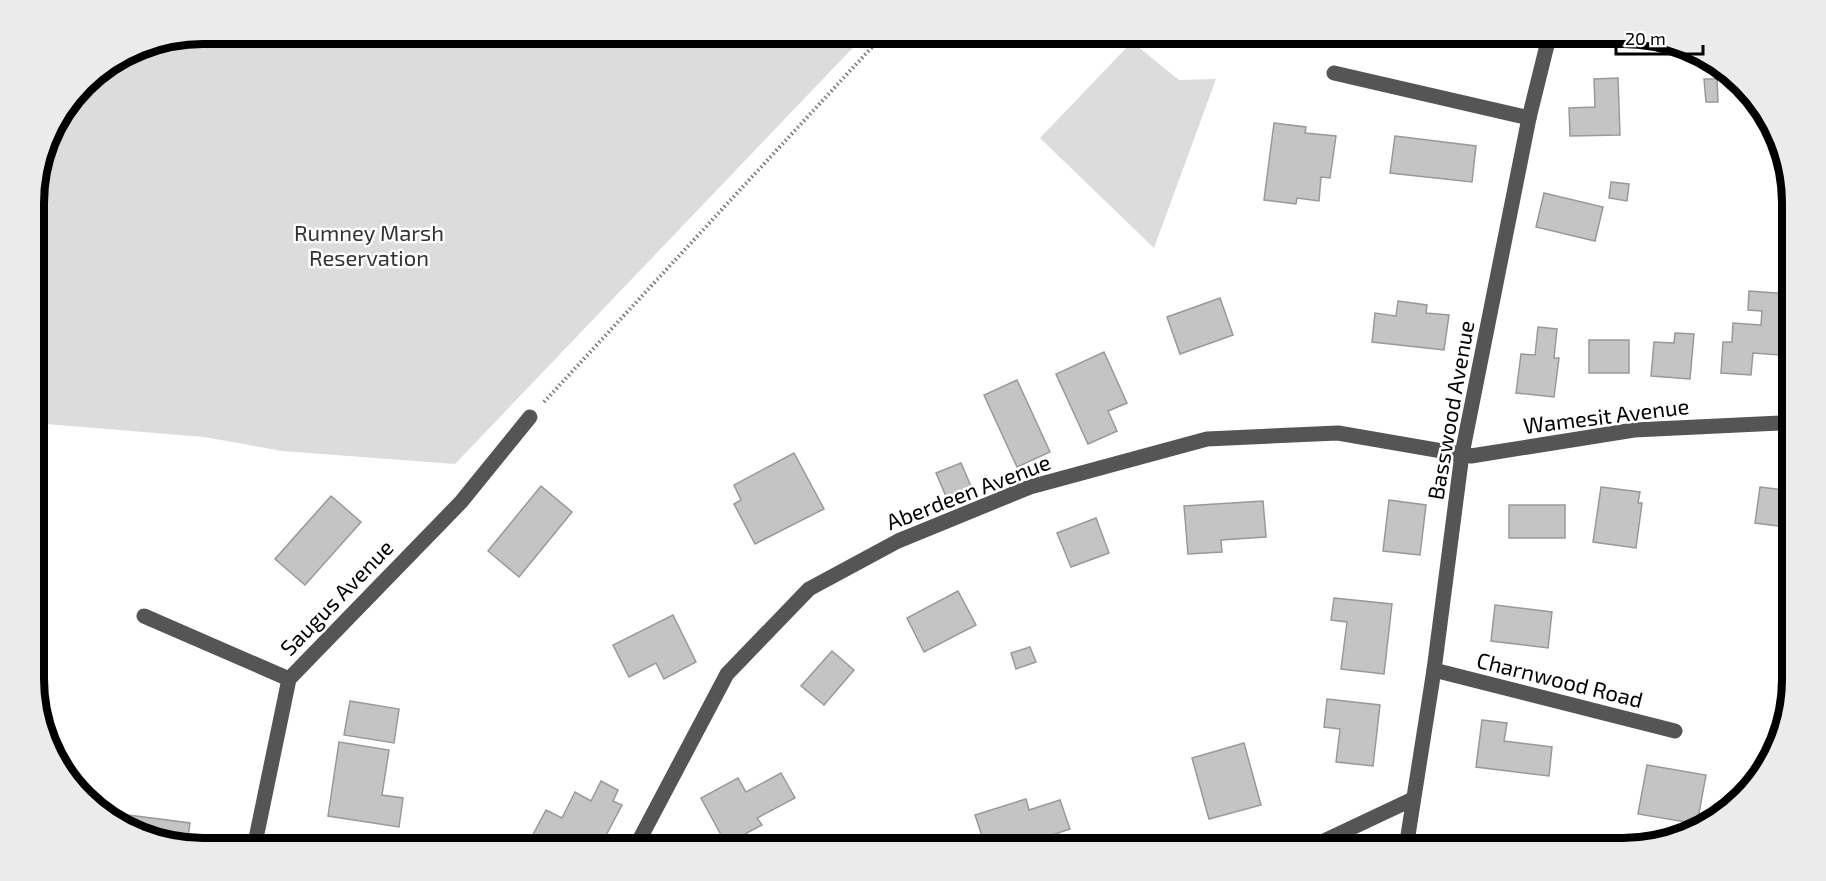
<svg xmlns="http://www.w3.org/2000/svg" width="1826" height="881" viewBox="0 0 1826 881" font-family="'Exo 2',sans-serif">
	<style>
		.green { fill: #dcdcdc }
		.building { fill: #c4c4c4; stroke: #999; stroke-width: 1.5 }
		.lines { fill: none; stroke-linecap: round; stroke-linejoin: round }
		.path { stroke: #777; stroke-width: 4; stroke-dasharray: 1.5 3; stroke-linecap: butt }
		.minor { stroke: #555; stroke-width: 15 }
		.labels { text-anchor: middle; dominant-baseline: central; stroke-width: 5; stroke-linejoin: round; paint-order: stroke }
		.park-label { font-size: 22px; fill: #333; stroke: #fff }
		.street-label { font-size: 22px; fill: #000; stroke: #fff }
		.rim { fill: none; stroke: #000; stroke-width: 8 }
	</style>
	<rect width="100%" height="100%" fill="#fff"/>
	<g class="green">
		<polygon points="202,33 867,33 455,464 282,451 204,437 34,423 33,191 50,128 90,75 138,46"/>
		<polygon points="1132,42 1179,80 1216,79 1154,248 1040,138"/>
	</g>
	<g class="building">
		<polygon points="286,33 303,33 298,41"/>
		<polygon points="1618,78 1620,135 1570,136 1569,108 1595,107 1594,79"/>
		<polygon points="1704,79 1717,79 1718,102 1706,102"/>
		<polygon points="1274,123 1306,127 1305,133 1336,136 1330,178 1321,177 1319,201 1297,198 1296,204 1264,200"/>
		<polygon points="1395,136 1476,146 1472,182 1390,173"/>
		<polygon points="1611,182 1629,184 1627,201 1609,198"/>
		<polygon points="1544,193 1603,207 1595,241 1536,227"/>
		<polygon points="1749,291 1792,294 1792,356 1753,353 1751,375 1721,373 1723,342 1732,342 1733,323 1761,325 1762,311 1748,310"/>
		<polygon points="1220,298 1233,335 1180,354 1167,317"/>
		<polygon points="1398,301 1427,305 1426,313 1449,315 1444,350 1372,342 1375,313 1396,316"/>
		<polygon points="1538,327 1557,329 1554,358 1559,358 1554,397 1516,393 1521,354 1535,355"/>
		<polygon points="1675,333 1694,334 1690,379 1651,376 1654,342 1674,343"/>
		<rect x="1589" y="340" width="40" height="33"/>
		<polygon points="1104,352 1127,403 1108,411 1117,431 1088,444 1056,374"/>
		<polygon points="1017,380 1050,452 1017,467 984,395"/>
		<polygon points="794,453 824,509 755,544 734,504 741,500 734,485"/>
		<polygon points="961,463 973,491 948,501 936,473"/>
		<polygon points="541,486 572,512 519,577 488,551"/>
		<polygon points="1601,487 1640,492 1638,503 1642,503 1636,548 1593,542"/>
		<polygon points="1760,487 1792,491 1793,528 1755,523"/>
		<polygon points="331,496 361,522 305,585 275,559"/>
		<polygon points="1389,500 1426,505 1420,555 1383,551"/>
		<polygon points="1263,501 1266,537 1221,540 1222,552 1188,554 1184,506"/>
		<rect x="1509" y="505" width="56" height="33"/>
		<polygon points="1096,518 1109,553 1071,567 1057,533"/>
		<polygon points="958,591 976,625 924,652 907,618"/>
		<polygon points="1334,598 1392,604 1384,674 1341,669 1347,622 1331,620"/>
		<polygon points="1495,605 1552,612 1548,648 1491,641"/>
		<polygon points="673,615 696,662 664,679 656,663 629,677 613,645"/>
		<polygon points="1030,647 1036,662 1016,669 1011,653"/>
		<polygon points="832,651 854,670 824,705 801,686"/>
		<polygon points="1327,699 1380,705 1373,766 1336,762 1340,729 1324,727"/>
		<polygon points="350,701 399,709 394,743 344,735"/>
		<polygon points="1482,720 1507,723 1504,741 1552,747 1549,776 1476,767"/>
		<polygon points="339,742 389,750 382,795 403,798 399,827 328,816"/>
		<polygon points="1244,743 1261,805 1209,819 1192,758"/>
		<polygon points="1647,765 1706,775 1697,824 1638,814"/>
		<polygon points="781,773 795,798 757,818 762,825 726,844 701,798 738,778 746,792"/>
		<polygon points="601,781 618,790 613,801 622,805 602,843 587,835 582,844 574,840 570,848 535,848 537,845 529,842 546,810 562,818 575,792 591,801"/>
		<polygon points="1026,799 1029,810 1060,800 1070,829 1013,848 986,848 975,815"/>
		<polygon points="105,812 190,823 187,844 128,831"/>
	</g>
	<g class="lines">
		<polyline class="path" points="544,402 885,33"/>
		<g class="minor">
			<polyline points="1334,73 1529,118"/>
			<polyline points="144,616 289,679"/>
			<polyline points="1434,670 1675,731"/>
			<polyline points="254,848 289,679 461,502 530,417"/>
			<polyline points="635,848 727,674 809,589 898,541 1030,487 1207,439 1338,433 1471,456 1634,430 1781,423 1792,425"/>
			<polyline points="1309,848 1413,799"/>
			<polyline points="1406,848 1434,670 1462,454 1529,118 1550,33"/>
		</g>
	</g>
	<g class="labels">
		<g class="park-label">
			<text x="369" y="232">Rumney Marsh<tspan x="369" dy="25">Reservation</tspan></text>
		</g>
		<g class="street-label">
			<text transform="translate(1450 410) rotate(-80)">Basswood Avenue</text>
			<text transform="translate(1606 415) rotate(-7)">Wamesit Avenue</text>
			<text transform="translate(968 491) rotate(-21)">Aberdeen Avenue</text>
			<text transform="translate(336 597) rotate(-46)">Saugus Avenue</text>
			<text transform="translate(1560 679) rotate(14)">Charnwood Road</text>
		</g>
	</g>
	<path d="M0 0H1826V881H0ZM203 44H1623A159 159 0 0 1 1782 203V679A159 159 0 0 1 1623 838H203A159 159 0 0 1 44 679V203A159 159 0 0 1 203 44Z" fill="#ebebeb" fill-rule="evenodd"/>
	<path class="rim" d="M203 44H1623A159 159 0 0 1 1782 203V679A159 159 0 0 1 1623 838H203A159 159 0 0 1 44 679V203A159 159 0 0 1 203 44Z"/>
	<path d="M1616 45v9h87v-9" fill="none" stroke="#000000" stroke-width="3"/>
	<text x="1625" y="45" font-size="18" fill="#000000" stroke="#ffffff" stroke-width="4.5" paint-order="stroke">20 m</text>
</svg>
